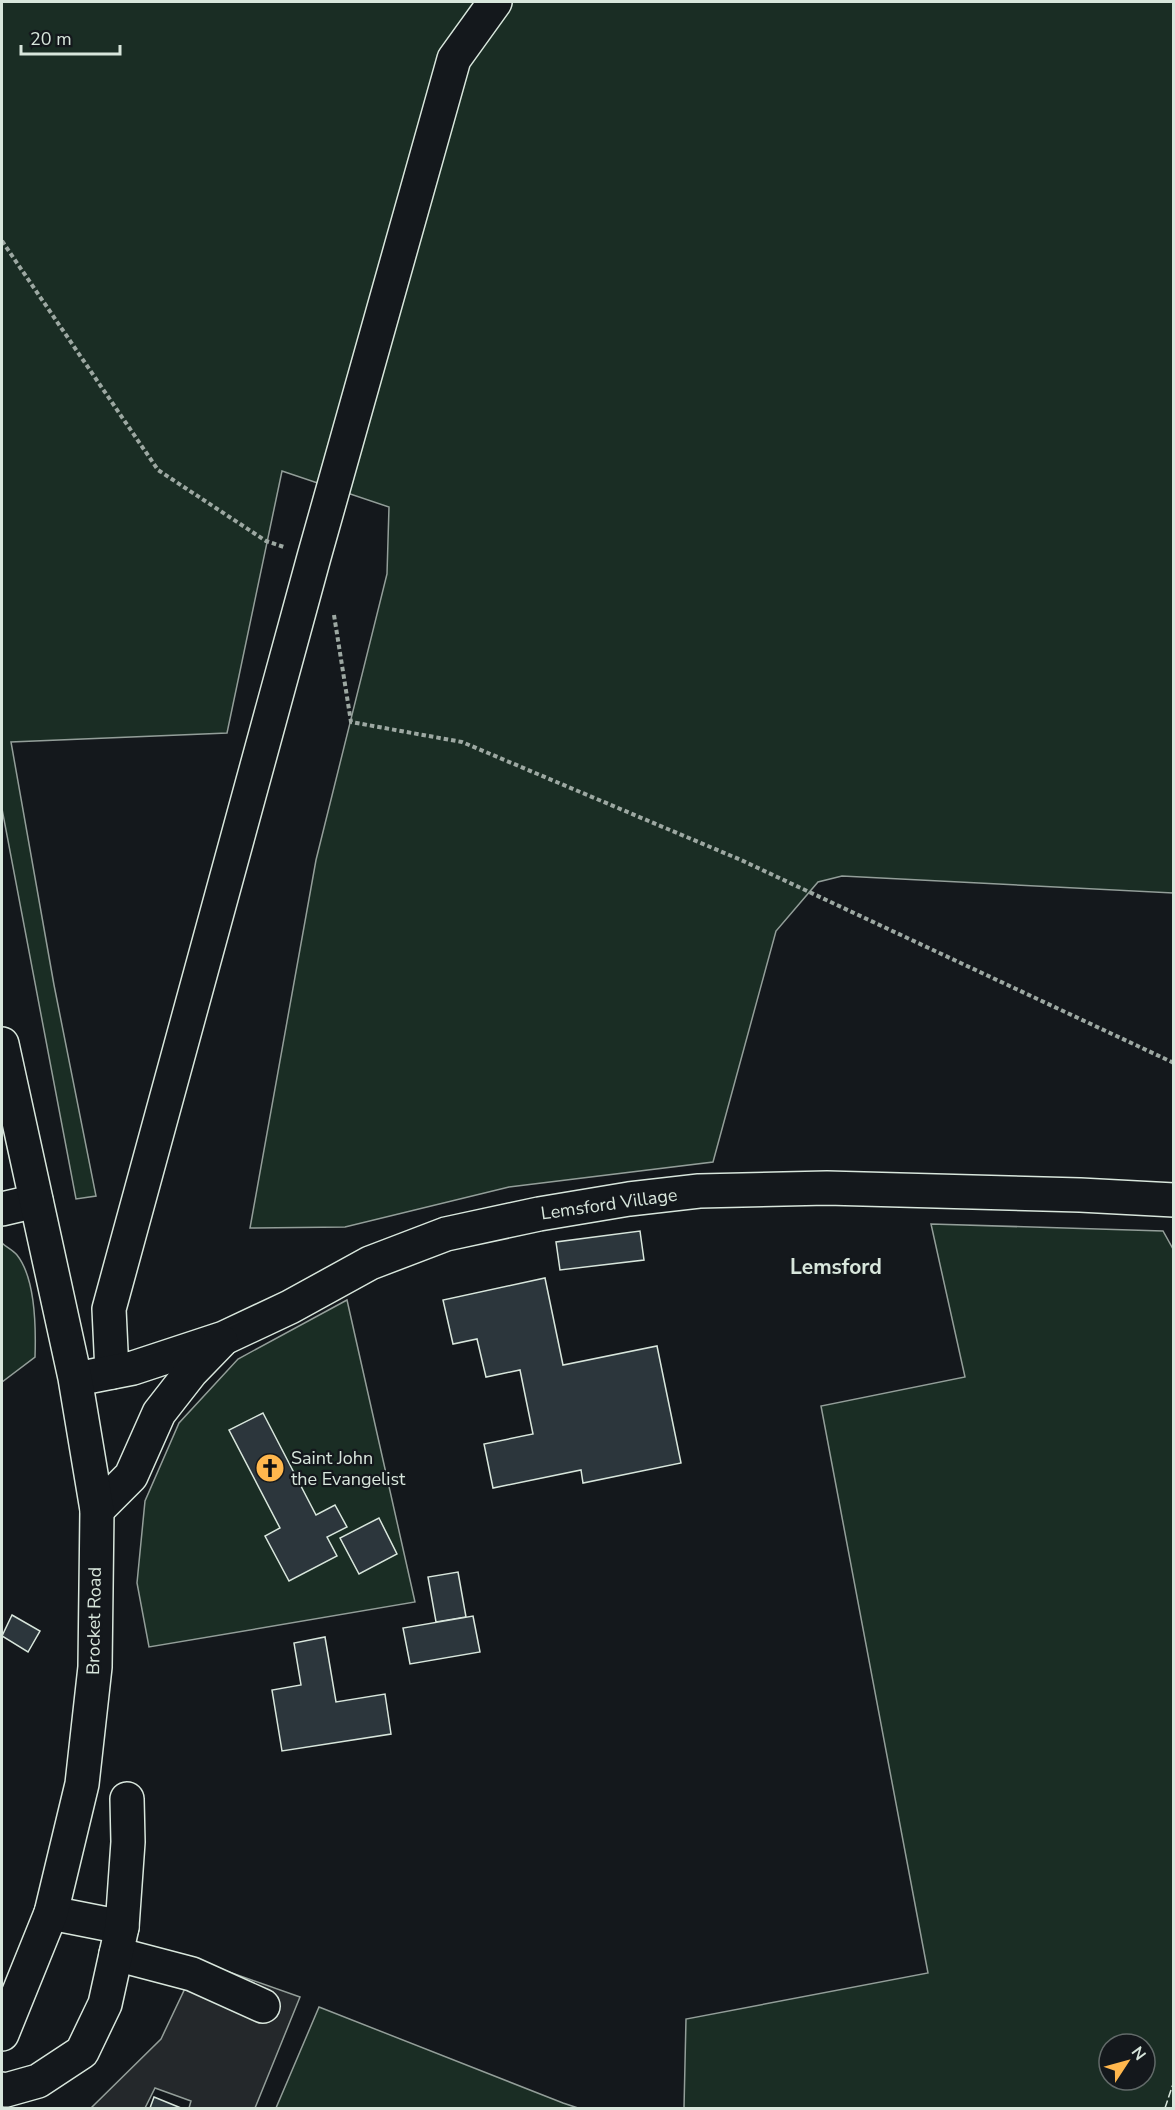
<svg xmlns="http://www.w3.org/2000/svg" width="1175" height="2110" viewBox="0 0 1175 2110" font-family="'Nunito Sans',sans-serif">
	<style>
		.green { fill: #1a2d24; stroke: #939e99; stroke-width: 1.5; fill-rule: evenodd }
		.parking { fill: #24282b; stroke: #939e99; stroke-width: 1.5 }
		.building { fill: #2c363c; stroke: #d8e6dc; stroke-width: 1.5 }
		.lines { fill: none; stroke-linecap: round; stroke-linejoin: round }
		.minor-casing { stroke: #d8e6dc; stroke-width: 36 }
		.major-casing { stroke: #d8e6dc; stroke-width: 36 }
		.path { stroke: #9da8a2; stroke-width: 4; stroke-dasharray: 4.5 3; stroke-linecap: butt }
		.minor { stroke: #14181c; stroke-width: 33 }
		.major { stroke: #14181c; stroke-width: 33 }
		.fence { stroke: #d8e6dc; stroke-width: 1.5; stroke-dasharray: 8 3; stroke-linecap: butt }
		.labels { text-anchor: middle; dominant-baseline: central; stroke-width: 4.5; stroke-linejoin: round; paint-order: stroke }
		.street-label { font-size: 18px; fill: #d8e6dc; stroke: #14181c }
		.poi-label { font-size: 18px; fill: #d8e6dc; stroke: #14181c; text-anchor: start }
		.quarter-label { font-size: 21px; font-weight: bold; fill: #d8e6dc; stroke: #14181c }
	</style>
	<rect width="100%" height="100%" fill="#14181c"/>
	<g class="green">
		<polygon points="2,2 1173,2 1173,893 842,876 818,882 776,931 713,1162 509,1187 345,1227 250,1228 316,860 387,574 389,507 282,471 227,733 11,742 54,985 96,1196 76,1199 2,809"/>
		<path d="M931,1224L1163,1231L1173,1249V2108H684L686,2019L928,1973L821,1406L965,1377ZM1109,2044H1145V2080H1109Z"/>
		<path d="M2,1243C6,1247 13,1250 17,1255C36,1279 36,1328 35,1357L2,1382Z"/>
		<polygon points="347,1300 415,1602 149,1647 137,1583 145,1501 179,1423 238,1359"/>
		<polygon points="319,2007 563,2103 578,2108 276,2108"/>
	</g>
	<polygon class="parking" points="198,1961 300,1997 255,2108 189,2108 191,2101 155,2088 145,2108 91,2108 161,2039"/>
	<g class="building">
		<polygon points="640,1231 644,1260 560,1270 556,1242"/>
		<polygon points="545,1278 563,1365 657,1346 681,1463 583,1483 581,1470 493,1488 484,1444 533,1434 520,1370 486,1377 477,1339 453,1344 443,1300"/>
		<polygon points="263,1413 316,1515 335,1505 347,1527 327,1537 337,1556 289,1581 265,1536 280,1528 229,1430"/>
		<polygon points="379,1518 397,1554 359,1574 340,1538"/>
		<polygon points="458,1572 466,1617 436,1622 428,1577"/>
		<polygon points="12,1615 40,1631 28,1652 2,1636"/>
		<polygon points="473,1616 480,1652 410,1664 403,1628"/>
		<polygon points="325,1637 336,1702 385,1694 391,1734 282,1751 272,1690 301,1685 294,1643"/>
		<polygon points="154,2097 181,2108 150,2108"/>
	</g>
	<g class="lines">
		<g class="minor-casing">
			<g id="minor">
				<polyline points="2,1209 36,1201"/>
				<polyline points="112,1372 109,1309 314,557 454,59 495,2"/>
				<polyline points="92,1376 133,1368 224,1338 290,1307 370,1263 446,1234 539,1214 629,1199 699,1191 827,1188 1080,1195 1174,1200"/>
				<polyline points="97,1510 131,1476 159,1413 191,1372 221,1341"/>
				<polyline points="51,1913 122,1927"/>
				<polyline points="116,1954 192,1974 263,2006"/>
				<polyline points="2,2089 6,2090 38,2081 82,2052 105,2004 122,1927 128,1842 127,1799"/>
			</g>
		</g>
		<g class="major-casing">
			<polyline id="major" points="2,1044 75,1378 97,1510 95,1667 82,1784 51,1913 2,2034"/>
		</g>
		<g class="path">
			<polyline points="2,241 158,470 266,541 284,547"/>
			<polyline points="334,615 351,722 462,742 741,860 1174,1063"/>
		</g>
		<use href="#minor" class="minor"/>
		<use href="#major" class="major"/>
		<polyline class="fence" points="1165,2108 1174,2081"/>
	</g>
	<defs>
		<g id="church-disc" transform="scale(1.5)"><circle r="9.5" fill="#ffb74d" stroke="#14181c"/><path d="M-1.2-6h2.4v3.5h3.3v2.4h-3.3V6h-2.4V-.1h-3.3v-2.4h3.3Z" fill="#111"/></g>
	</defs>
	<g fill-rule="evenodd">
		<use href="#church-disc" x="270" y="1468"/>
	</g>
	<g class="labels">
		<g class="street-label">
			<text transform="translate(609 1204) rotate(-8)">Lemsford Village</text>
			<text transform="translate(94 1621) rotate(-89)">Brocket Road</text>
		</g>
		<g class="poi-label">
			<text x="291" y="1458">Saint John<tspan x="291" dy="21">the Evangelist</tspan></text>
		</g>
		<g class="quarter-label">
			<text x="836" y="1267">Lemsford</text>
		</g>
	</g>
	<rect width="1175" height="2110" fill="none" stroke="#d8e6dc" stroke-width="6"/>
	<g transform="translate(1127 2062) rotate(54)"><circle r="28" fill="#14181c" stroke="#626a69" stroke-width="1.5"/>
	<path d="M0-4.5L10 22L0 15L-10 22Z" fill="#ffb74d"/>
	<text y="-9" font-size="16" font-weight="bold" text-anchor="middle" fill="#d8e6dc">N</text>
	</g>
	<path d="M21 45v9h99v-9" fill="none" stroke="#d8e6dc" stroke-width="3"/>
	<text x="30" y="45" font-size="18" fill="#d8e6dc" stroke="#14181c" stroke-width="4.5" paint-order="stroke">20 m</text>
</svg>
